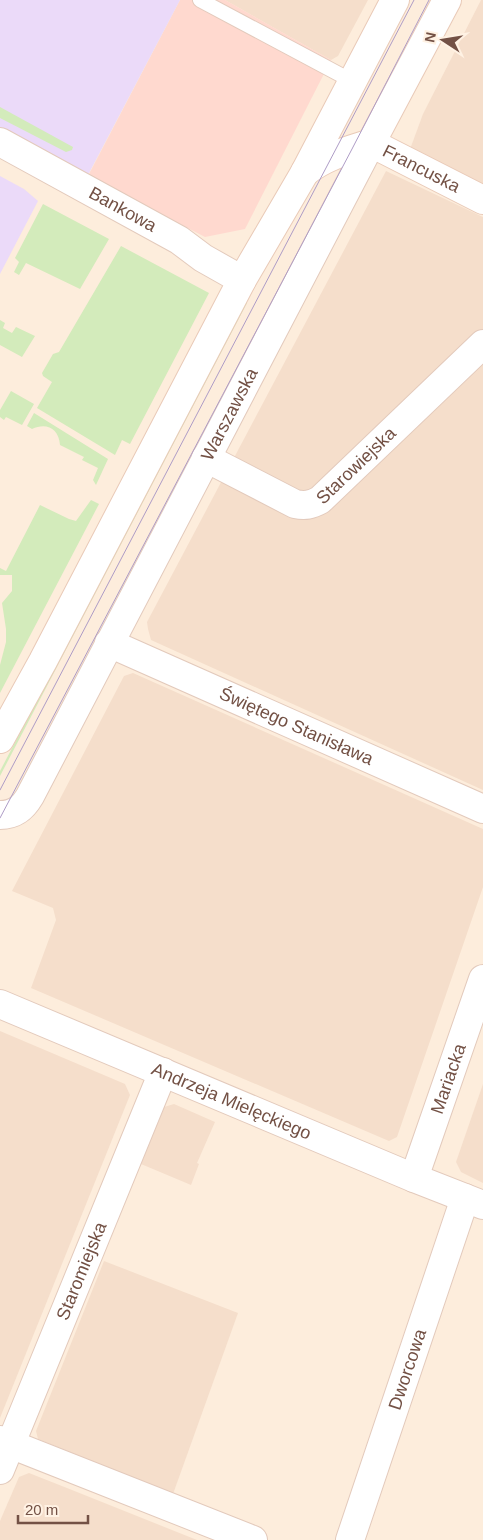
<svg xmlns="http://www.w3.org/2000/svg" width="483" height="1540" viewBox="0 0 483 1540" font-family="Arial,sans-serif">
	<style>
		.residential { fill: #f5decb }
		.commercial { fill: #ffd9cf }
		.education { fill: #ebdaf9 }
		.green { fill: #d3ebbb }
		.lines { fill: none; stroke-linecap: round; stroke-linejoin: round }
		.lane-casing { stroke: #e3cabc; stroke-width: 16 }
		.street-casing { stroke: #e3cabc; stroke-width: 30 }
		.secondary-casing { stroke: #e9cab8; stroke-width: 30 }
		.lane { stroke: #fff; stroke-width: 14 }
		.street { stroke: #fff; stroke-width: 28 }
		.secondary { stroke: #fff; stroke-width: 28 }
		.tram { stroke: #ae9cc6; stroke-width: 1 }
		.labels { text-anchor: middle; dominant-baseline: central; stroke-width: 5; stroke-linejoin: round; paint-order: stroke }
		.street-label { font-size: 18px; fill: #735145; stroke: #fff2e4 }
	</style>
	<rect width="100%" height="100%" fill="#fdeddc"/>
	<g class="residential">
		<polygon points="225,0 368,0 338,56 331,60"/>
		<polygon points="481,0 483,0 483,191 409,152 423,114"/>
		<polygon points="386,171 483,217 483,790 151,640 148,629 147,622"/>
		<polygon points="133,673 483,829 483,887 397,1137 389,1141 31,988 56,920 53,908 12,891 124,676"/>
		<polygon points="0,1031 125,1084 130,1095 0,1418"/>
		<polygon points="483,1084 483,1183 461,1172 456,1162"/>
		<polygon points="174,1104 215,1122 197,1163 199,1164 191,1185 141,1164 164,1107"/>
		<polygon points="104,1261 238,1313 173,1494 38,1439 36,1431"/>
		<polygon points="29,1473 72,1490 197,1540 0,1540 0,1521 19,1477"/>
	</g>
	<polygon class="commercial" points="180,0 225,0 331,60 245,229 205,237 88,176"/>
	<g class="education">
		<polygon points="0,0 180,0 88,175 0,130"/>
		<polygon points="0,176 24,189 38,201 0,274"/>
	</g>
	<g class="green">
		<polygon points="0,107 73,147 72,150 66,152 0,118"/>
		<polygon points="43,204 109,239 80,289 26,263 19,275 14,272 19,262 15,258"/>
		<polygon points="121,246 209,293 130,444 122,440 115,455 37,408 52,382 43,376 42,373 53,354 59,352"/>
		<polygon points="247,301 247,303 0,776 0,771"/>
		<polygon points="0,320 5,323 3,328 12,333 16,327 35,336 22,357 0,345"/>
		<polygon points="11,391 34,404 22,425 6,417 4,420 0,417 0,410"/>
		<path d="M34,413L108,459L96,485L93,480L98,468L82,460L84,457L60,445C59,428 46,422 32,429L27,426Z"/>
		<polygon points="91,500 99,504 0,693 0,665 6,642 6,629 2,603 12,591 12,575 0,575 0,568 6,571 40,505 69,519 76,521"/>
	</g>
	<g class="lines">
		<g class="lane-casing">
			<polyline id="lane" points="200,0 352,81"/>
		</g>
		<g class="street-casing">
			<g id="street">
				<path id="s1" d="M0,142L179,240L203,258L242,280"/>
				<path id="s2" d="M206,458L295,504C305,506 311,505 320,500L483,344"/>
				<path id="s3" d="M109,643L483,809"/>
				<path id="s4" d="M0,815C15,815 23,808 30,796L371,143"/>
				<path id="s5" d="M0,1004L414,1178L483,1205"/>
				<path id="s6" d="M414,1178L483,979"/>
				<polyline points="0,1440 253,1540"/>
				<path id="s7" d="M0,1470L163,1072"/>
				<path id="s8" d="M350,1540L465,1198"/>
			</g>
		</g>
		<g class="secondary-casing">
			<g id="secondary">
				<polyline points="371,143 447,0"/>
				<path id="s9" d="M305,172C326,156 346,151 371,143L483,200"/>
				<polyline points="0,739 43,661 242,280 305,172 395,0"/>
			</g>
		</g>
		<use href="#lane" class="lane"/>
		<use href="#street" class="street"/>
		<use href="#secondary" class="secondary"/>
		<g class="tram">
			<polyline points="0,790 414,0"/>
			<polyline points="0,818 352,149 429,0"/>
		</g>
	</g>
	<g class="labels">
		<g class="street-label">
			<text stroke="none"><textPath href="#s9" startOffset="129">Francuska</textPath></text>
			<text stroke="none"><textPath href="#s1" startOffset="140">Bankowa</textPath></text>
			<text stroke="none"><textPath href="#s4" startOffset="468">Warszawska</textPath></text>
			<text stroke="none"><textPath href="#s2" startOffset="176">Starowiejska</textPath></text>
			<text stroke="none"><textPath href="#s3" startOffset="205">Świętego Stanisława</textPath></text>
			<text stroke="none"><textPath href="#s6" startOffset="105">Mariacka</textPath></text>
			<text stroke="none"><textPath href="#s5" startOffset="251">Andrzeja Mielęckiego</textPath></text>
			<text stroke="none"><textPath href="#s7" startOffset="215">Staromiejska</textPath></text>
			<text stroke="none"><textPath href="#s8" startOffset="180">Dworcowa</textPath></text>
		</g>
	</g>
	<g transform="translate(443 40) rotate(282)" stroke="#fff2e4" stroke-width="4" paint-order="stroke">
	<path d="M0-4L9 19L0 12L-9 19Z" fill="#735145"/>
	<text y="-8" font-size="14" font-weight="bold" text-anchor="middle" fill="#735145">N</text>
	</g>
	<path d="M18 1515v8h70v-8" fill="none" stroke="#735145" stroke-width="2.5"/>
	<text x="25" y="1515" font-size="15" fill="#735145" stroke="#fff2e4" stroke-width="4" paint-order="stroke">20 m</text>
</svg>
